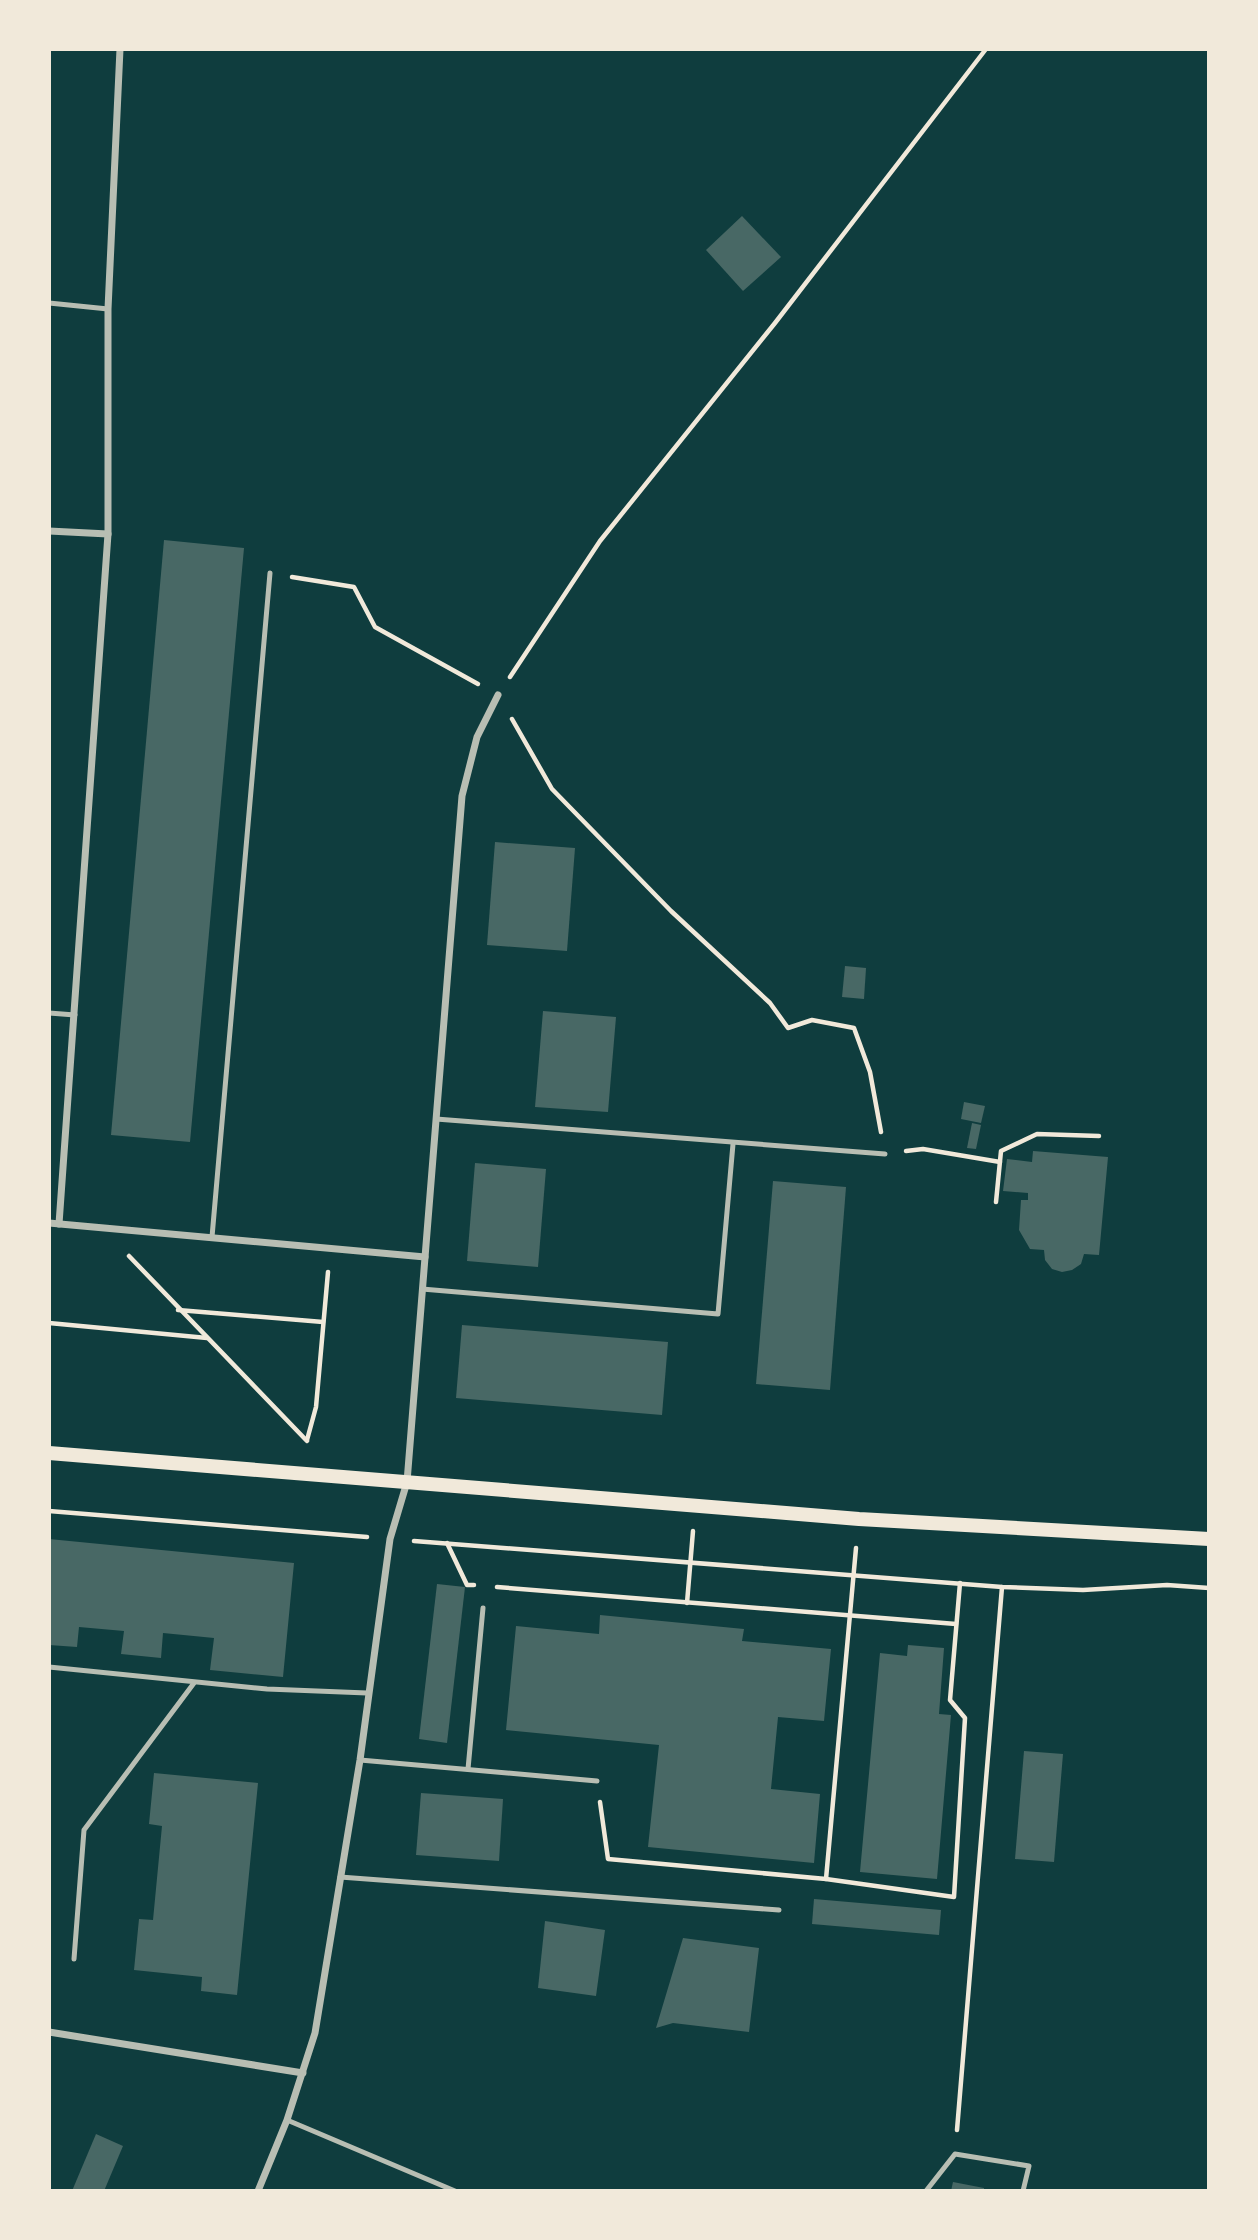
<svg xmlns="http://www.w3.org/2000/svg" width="1258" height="2240" viewBox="0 0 1258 2240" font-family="Helvetica,sans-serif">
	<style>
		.building { fill: #486865 }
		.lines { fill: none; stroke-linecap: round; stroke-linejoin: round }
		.path { stroke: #f1e9da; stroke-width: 4.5 }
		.service { stroke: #b8beb3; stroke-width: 5 }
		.minor { stroke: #b8beb3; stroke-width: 7 }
		.secondary { stroke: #f1e9da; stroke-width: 14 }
	</style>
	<rect width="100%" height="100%" fill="#0f3d3e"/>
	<g class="building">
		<polygon points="742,216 781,257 743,291 706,250"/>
		<polygon points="164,540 244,548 190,1142 111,1135"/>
		<polygon points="495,842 575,848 567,951 487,945"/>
		<polygon points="845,966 866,968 864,999 842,997"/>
		<polygon points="543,1011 616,1017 608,1112 535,1107"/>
		<polygon points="964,1102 985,1106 981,1123 961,1119"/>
		<polygon points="972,1123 981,1125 976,1149 967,1148"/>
		<polygon points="1033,1151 1108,1157 1099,1255 1084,1254 1081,1264 1072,1270 1062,1272 1052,1269 1045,1260 1044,1250 1030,1249 1019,1230 1021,1200 1028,1200 1028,1193 1003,1191 1007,1159 1032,1162"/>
		<polygon points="475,1163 546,1169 538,1267 467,1261"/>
		<polygon points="773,1181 846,1187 830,1390 756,1384"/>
		<polygon points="462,1325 668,1342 662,1415 456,1398"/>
		<polygon points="49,1539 294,1563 283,1677 210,1670 214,1638 163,1633 161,1658 121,1654 124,1631 79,1627 77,1647 49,1645"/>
		<polygon points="437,1584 465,1587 447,1743 419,1739"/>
		<polygon points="600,1615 744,1629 742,1641 831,1649 824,1721 778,1717 771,1789 820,1794 814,1863 648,1847 659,1745 506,1730 516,1626 599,1634"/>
		<polygon points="908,1645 944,1648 939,1714 951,1715 937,1879 860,1872 880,1653 907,1656"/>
		<polygon points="1024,1751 1063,1754 1054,1862 1015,1859"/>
		<polygon points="154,1773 258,1783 237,1995 201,1991 202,1977 134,1970 139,1919 153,1920 162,1826 149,1824"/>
		<polygon points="421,1793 503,1799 499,1861 416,1855"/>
		<polygon points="814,1899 941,1910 939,1935 812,1924"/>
		<polygon points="545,1921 605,1930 596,1996 538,1988"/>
		<polygon points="683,1938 759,1948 749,2032 673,2023 656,2028"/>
		<polygon points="96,2134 123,2146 104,2191 72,2191"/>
		<polygon points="953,2182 984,2188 984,2191 951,2191"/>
	</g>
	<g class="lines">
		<g class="path">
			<polyline points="292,577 354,587 375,627 478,684"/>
			<polyline points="510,677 600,541 775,323 986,49"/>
			<polyline points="512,719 552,789 671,911 770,1003 788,1028 812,1020 854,1028 870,1072 881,1132"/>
			<polyline points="906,1151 923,1149 1000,1162"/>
			<polyline points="996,1202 1001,1151 1037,1134 1099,1136"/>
			<polyline points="129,1256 307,1441"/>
			<polyline points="178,1310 323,1322"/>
			<polyline points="49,1323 207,1338"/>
			<polyline points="307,1440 316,1407 328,1272"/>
			<polyline points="49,1511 367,1537"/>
			<polyline points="414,1541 1002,1587 1083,1590 1167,1585 1209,1588"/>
			<polyline points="447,1543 467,1585 474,1585"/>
			<polyline points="497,1587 956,1624"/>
			<polyline points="687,1603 693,1531"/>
			<polyline points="600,1802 608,1859 826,1879 954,1897 965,1718 950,1700 960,1583"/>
			<polyline points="826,1879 856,1548"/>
			<polyline points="957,2130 1002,1587"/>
		</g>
		<g class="service">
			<polyline points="49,303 108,309"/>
			<polyline points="49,1013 75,1015"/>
			<polyline points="436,1119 885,1154"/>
			<polyline points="212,1237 270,573"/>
			<polyline points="422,1289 718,1314 733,1144"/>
			<polyline points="49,1667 267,1689 367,1693"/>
			<polyline points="360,1760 597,1781"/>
			<polyline points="468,1769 483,1608"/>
			<polyline points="340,1877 779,1910"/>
			<polyline points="74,1959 84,1830 194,1683"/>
			<polyline points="287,2120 455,2191"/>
			<polyline points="926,2191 955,2154 1029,2166 1023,2191"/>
		</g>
		<g class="minor">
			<polyline points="49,531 108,534"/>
			<polyline points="49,1223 425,1257"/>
			<polyline points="59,1224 108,534 108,309 120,49"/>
			<polyline points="49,2032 303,2073"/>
			<polyline points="258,2191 287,2120 315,2033 360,1760 390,1539 407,1482 462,796 477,737 498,695"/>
		</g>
		<polyline class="secondary" points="49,1453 859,1519 1209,1539"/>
	</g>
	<rect width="1258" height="2240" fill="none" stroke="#f1e9da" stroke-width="102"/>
</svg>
